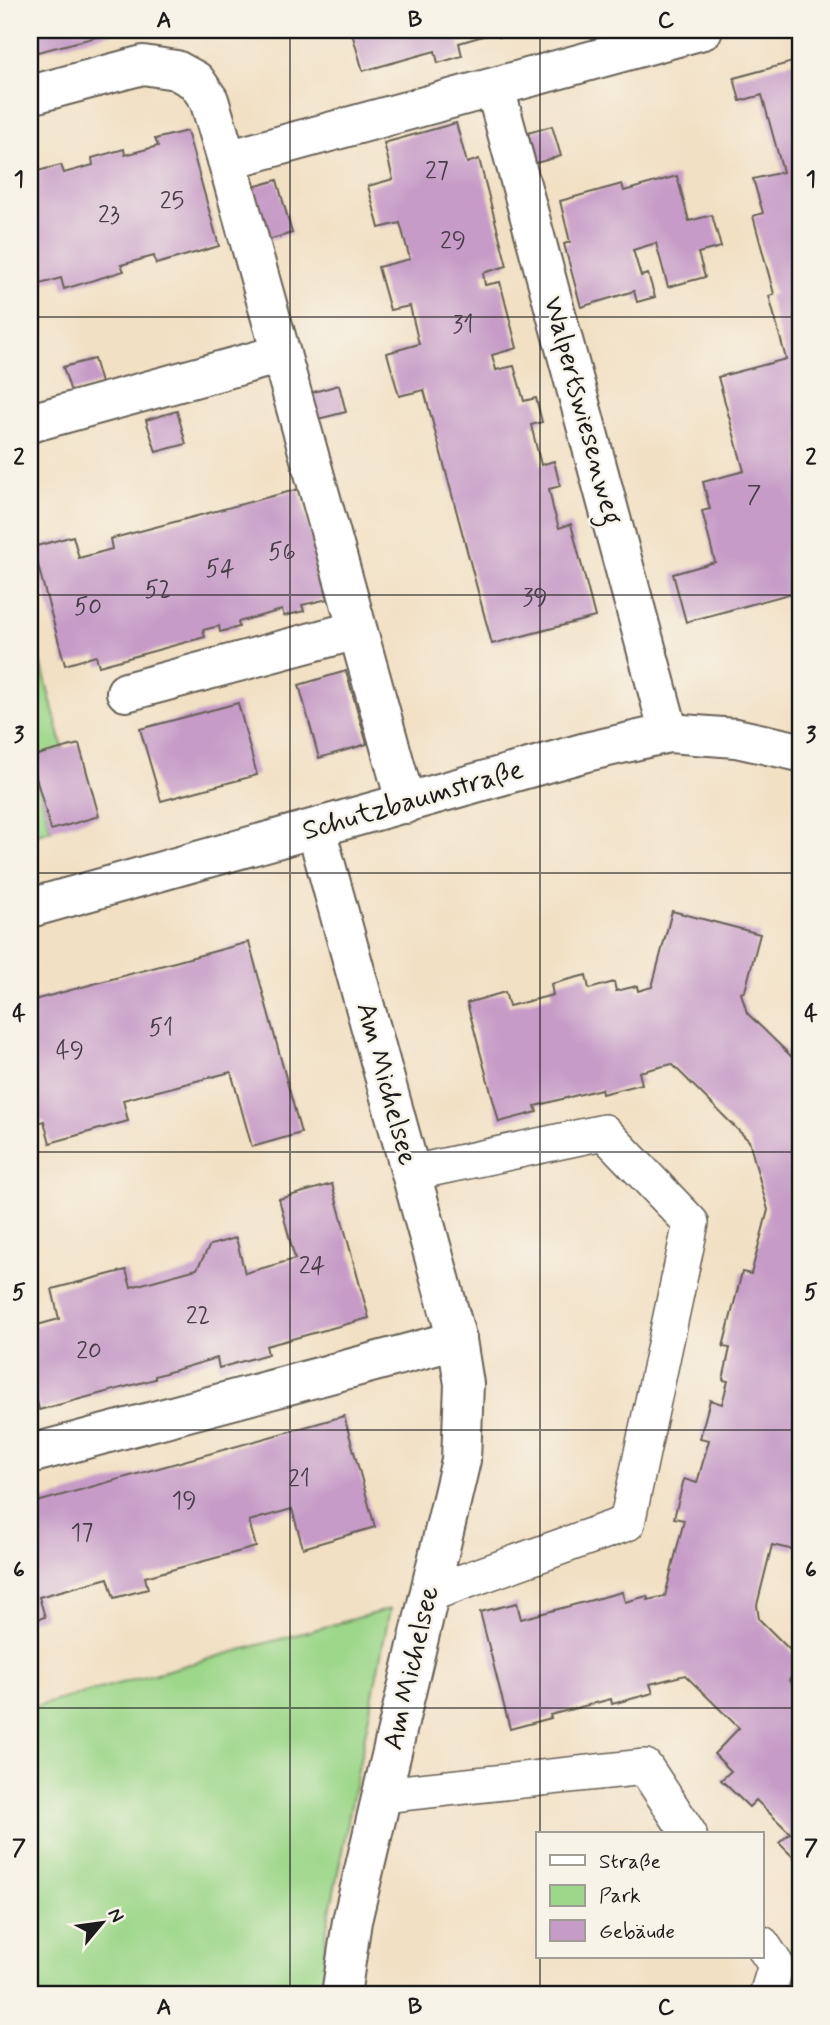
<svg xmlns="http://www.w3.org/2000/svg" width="830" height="2025" viewBox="0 0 830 2025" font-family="Mynerve,sans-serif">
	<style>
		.green { fill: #9dd78a; stroke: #5c7a53; stroke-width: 2 }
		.building { fill: #c69bc7 }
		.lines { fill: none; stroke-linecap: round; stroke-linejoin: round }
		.service-casing { stroke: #676157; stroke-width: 38 }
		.minor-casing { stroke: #676157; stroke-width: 42 }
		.service { stroke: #fff; stroke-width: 35 }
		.minor { stroke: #fff; stroke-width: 38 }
		.grid { fill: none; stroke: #1c1c1c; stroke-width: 2; stroke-opacity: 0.55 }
		.labels { text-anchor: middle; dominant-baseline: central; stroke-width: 5; stroke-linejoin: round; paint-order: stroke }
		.number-label { font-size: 24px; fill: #463c47 }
		.street-label { font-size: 28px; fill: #1c1c1c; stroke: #f7f3e8 }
		.neatline { fill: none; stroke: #1c1c1c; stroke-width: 2.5 }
		.grid-label { font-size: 23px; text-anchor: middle; font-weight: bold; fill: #1c1c1c }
	</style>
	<rect width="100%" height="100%" fill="#f7f3e8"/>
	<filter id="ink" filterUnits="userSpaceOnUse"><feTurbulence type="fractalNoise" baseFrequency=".0143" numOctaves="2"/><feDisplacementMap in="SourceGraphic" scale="14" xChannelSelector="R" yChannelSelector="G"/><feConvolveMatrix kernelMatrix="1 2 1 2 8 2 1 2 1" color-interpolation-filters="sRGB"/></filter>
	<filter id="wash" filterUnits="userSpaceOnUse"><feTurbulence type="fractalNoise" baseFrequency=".00686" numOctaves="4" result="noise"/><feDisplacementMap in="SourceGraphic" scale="28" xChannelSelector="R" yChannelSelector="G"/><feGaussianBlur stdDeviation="1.57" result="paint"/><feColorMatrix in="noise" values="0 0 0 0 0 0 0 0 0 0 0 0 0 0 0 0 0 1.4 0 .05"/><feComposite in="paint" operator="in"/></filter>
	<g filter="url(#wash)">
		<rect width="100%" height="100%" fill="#f2e0c4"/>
		<g class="green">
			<polygon points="30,618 63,749 30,758 51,830 30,836"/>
			<polygon points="390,1609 325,1937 323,1995 30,1995 30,1708"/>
		</g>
		<g id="blocks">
			<g class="building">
				<polygon points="30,30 120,30 120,31 30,54"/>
				<polygon points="351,30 523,30 524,31 499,37 497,32 459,43 462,56 438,63 435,51 363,71"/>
				<polygon points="800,60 800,591 686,622 673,574 715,562 702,511 710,509 703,482 744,471 718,377 786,359 769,296 774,294 753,216 763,213 753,179 783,172 762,95 740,101 734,78"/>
				<polygon points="456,123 467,163 479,159 507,266 483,273 485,285 500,282 517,348 492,355 496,370 514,366 524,401 536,398 542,422 531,425 541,465 554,461 560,486 549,489 553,508 559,528 571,524 595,617 492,644 424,390 399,396 387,353 419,344 410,306 390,310 378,267 410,259 400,223 379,228 368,186 393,179 384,143"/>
				<polygon points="552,126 561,156 536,163 528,133"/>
				<polygon points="187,131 219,246 156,264 154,256 121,265 124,271 64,289 61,278 30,287 30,182 32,182 30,173 61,165 64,173 93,165 92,158 124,149 125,155 158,146 155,139"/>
				<polygon points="677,176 689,221 712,215 721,247 698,253 705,277 668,287 656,243 633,250 641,276 648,274 655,297 637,302 634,291 581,307 564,244 570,242 560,201 622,184 624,191"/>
				<polygon points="277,180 292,233 268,240 253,187"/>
				<polygon points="94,359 101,383 71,392 63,367"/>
				<polygon points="339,385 346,412 318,419 310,393"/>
				<polygon points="177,411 186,444 156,452 146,420"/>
				<polygon points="299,489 328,599 302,605 304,611 284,616 282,610 238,622 239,627 220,632 219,626 203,630 205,637 99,666 96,656 65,665 33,547 73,536 79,558 112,549 110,539"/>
				<polygon points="346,671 367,744 319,758 299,685"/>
				<polygon points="238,703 257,775 161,801 140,729"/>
				<polygon points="79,744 99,816 51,830 30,757"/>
				<polygon points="672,911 760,934 745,991 741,993 747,1013 800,1065 800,1526 794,1550 772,1545 757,1605 759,1619 800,1660 800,1668 789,1680 800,1692 800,1864 779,1843 790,1833 756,1800 749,1807 721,1780 731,1771 714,1754 739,1728 685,1675 650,1684 653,1693 612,1704 611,1699 550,1715 551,1718 510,1729 480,1612 517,1603 521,1619 622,1592 625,1602 647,1596 648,1600 665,1596 684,1520 674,1518 684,1479 697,1483 709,1440 700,1438 710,1400 722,1404 728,1381 723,1380 730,1348 723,1347 742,1272 751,1274 768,1210 749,1141 672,1064 639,1072 642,1084 602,1094 601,1089 535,1106 537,1112 499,1122 467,1003 505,992 509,1006 553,995 551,984 586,975 589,989 614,982 616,991 637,986 638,991 652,987"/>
				<polygon points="249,942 301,1133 252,1147 231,1072 123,1100 128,1121 50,1143 44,1121 30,1125 30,1001"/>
				<polygon points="332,1184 369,1318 266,1346 268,1354 219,1368 217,1358 155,1376 155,1379 39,1410 37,1401 30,1403 30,1327 59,1319 52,1289 126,1270 131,1287 197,1269 210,1245 236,1238 245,1273 295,1259 279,1199"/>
				<polygon points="344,1416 375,1527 303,1548 292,1509 249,1521 256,1547 145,1577 148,1589 114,1598 108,1578 39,1597 45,1617 30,1621 30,1504"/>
			</g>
		</g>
	</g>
	<g filter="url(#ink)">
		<use href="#blocks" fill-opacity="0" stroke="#676157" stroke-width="2"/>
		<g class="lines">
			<g class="service-casing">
				<g id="service">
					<polyline points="411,1173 604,1132 691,1223 627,1523 429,1594"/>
					<polyline points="382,1795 645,1767 689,1834"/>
					<polyline points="762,1944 776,1965 767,1995"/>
				</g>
			</g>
			<g class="minor-casing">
				<g id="minor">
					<polyline points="495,88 669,733"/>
					<polyline points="30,95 143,65 176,70 196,81 209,100 227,160 703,30"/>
					<polyline points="227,160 406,804"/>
					<polyline points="30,423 281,354"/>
					<polyline points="126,692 357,630"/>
					<polyline points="316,829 457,1340 464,1384 461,1460 352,1921 341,1995"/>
					<polyline points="30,908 586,752 669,733 736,738 800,752"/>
					<polyline points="30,1454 457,1340"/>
				</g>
			</g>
			<use href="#service" class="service"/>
			<use href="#minor" class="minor"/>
		</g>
	</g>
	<path class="grid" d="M290,30V1995M540,30V1834M30,317H800M30,595H800M30,873H800M30,1152H800M30,1430H800M30,1708H800M540,1957V1995"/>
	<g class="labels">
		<g class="number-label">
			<text x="437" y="171">27</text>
			<text x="172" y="201">25</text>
			<text x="109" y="215">23</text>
			<text x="453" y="241">29</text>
			<text x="463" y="325">31</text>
			<text x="754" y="495">7</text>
			<text x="282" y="552">56</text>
			<text x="220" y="569">54</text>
			<text x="158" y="590">52</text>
			<text x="535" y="598">39</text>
			<text x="88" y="607">50</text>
			<text x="161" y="1028">51</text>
			<text x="70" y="1051">49</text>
			<text x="312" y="1266">24</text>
			<text x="198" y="1316">22</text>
			<text x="89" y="1351">20</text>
			<text x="299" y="1479">21</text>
			<text x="184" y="1501">19</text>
			<text x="82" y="1533">17</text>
		</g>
		<g class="street-label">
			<text transform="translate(582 411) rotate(75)">Walpertswiesenweg</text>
			<text transform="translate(413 801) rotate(-16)">Schutzbaumstraße</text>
			<text transform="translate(386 1084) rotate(75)">Am Michelsee</text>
			<text transform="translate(412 1668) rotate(-77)">Am Michelsee</text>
		</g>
	</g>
	<rect width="830" height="2025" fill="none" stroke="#f7f3e8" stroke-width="77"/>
	<rect x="536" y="1832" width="228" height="126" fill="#f7f3e8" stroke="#9f9d96" stroke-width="2"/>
	<rect x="550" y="1855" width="35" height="10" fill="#ffffff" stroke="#9f9d96" stroke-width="2"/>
	<text x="599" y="1868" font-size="21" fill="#1c1c1c">Straße</text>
	<rect x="550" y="1885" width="35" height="21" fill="#9dd78a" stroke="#9f9d96" stroke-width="2"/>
	<text x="599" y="1902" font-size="21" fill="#1c1c1c">Park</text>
	<rect x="550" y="1920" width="35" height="21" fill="#c69bc7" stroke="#9f9d96" stroke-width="2"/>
	<text x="599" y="1938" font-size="21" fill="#1c1c1c">Gebäude</text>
	<g transform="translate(102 1923) rotate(61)" stroke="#f7f3e8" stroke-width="5" paint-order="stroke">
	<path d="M0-5L12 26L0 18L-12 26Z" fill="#1c1c1c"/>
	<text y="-10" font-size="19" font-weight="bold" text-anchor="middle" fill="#1c1c1c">N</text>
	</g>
	<rect x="38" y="38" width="754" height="1948" class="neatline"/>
	<g class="grid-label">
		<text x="164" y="27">A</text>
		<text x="415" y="27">B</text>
		<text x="666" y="27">C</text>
		<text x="19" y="186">1</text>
		<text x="811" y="186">1</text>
		<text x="19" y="464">2</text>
		<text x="811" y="464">2</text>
		<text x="19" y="742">3</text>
		<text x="811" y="742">3</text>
		<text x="19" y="1020">4</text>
		<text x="811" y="1020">4</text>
		<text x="19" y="1299">5</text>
		<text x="811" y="1299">5</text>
		<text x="19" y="1577">6</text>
		<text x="811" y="1577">6</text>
		<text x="19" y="1855">7</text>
		<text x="811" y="1855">7</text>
		<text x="164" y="2014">A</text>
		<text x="415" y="2014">B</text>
		<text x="666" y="2014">C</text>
	</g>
</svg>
